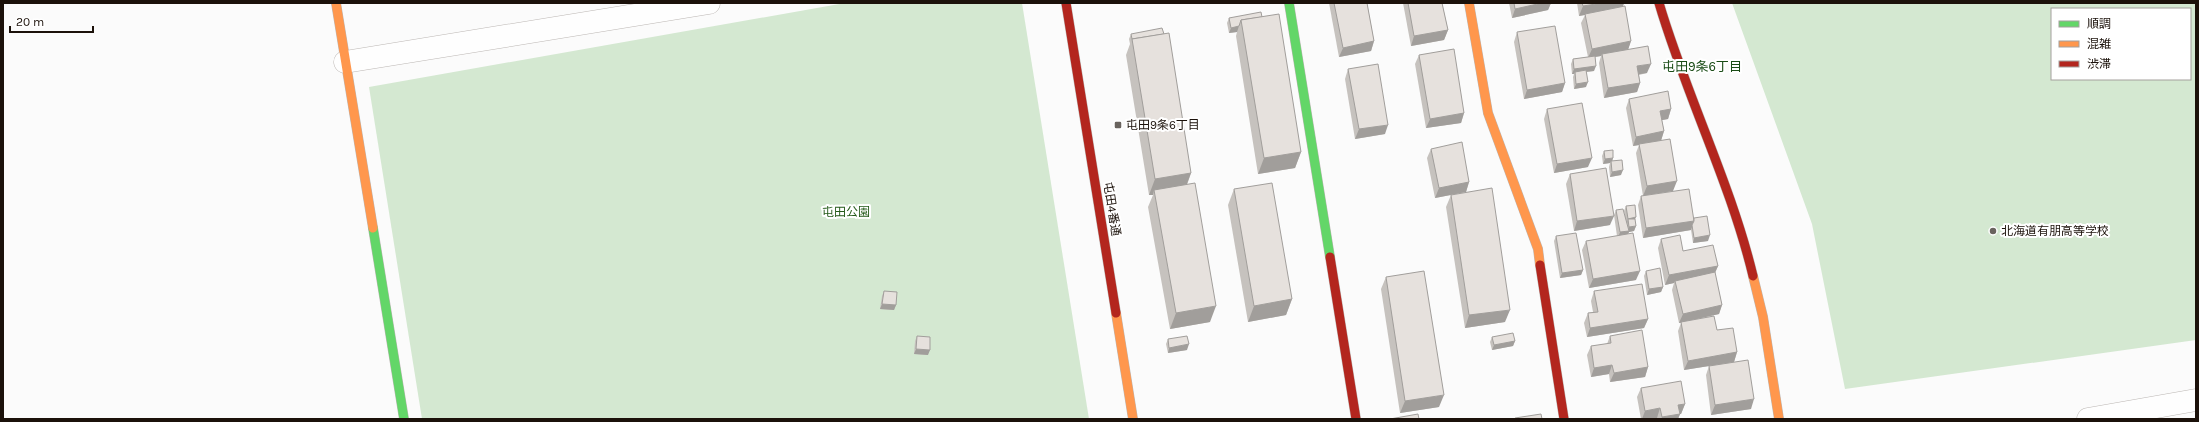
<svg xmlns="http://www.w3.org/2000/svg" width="2199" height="422" viewBox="0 0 2199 422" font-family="Karla,'Noto Sans JP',sans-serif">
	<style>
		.park { fill: #d4e8d1; fill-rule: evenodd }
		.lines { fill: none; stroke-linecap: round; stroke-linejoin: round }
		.street-casing { stroke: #bcb7b4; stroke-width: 23 }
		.fast-casing { stroke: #bcb7b4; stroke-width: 10 }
		.slow-casing { stroke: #bcb7b4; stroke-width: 10 }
		.jam-casing { stroke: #bcb7b4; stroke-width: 10 }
		.street { stroke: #fefefe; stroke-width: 22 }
		.fast { stroke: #63d668; stroke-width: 9 }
		.slow { stroke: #ff974d; stroke-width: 9 }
		.jam { stroke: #b3261e; stroke-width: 9 }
		.wall { fill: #c6c2be }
		.shaded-wall { fill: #a19e9b }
		.building { fill: #e6e1dd; stroke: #a19e9b }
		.poi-dot { fill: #69635e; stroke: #fff; stroke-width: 1.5 }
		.labels { text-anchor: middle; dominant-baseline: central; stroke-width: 4; stroke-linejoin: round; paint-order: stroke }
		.poi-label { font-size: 12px; fill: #1b110a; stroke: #fff; text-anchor: start }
		.street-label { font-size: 12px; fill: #1b110a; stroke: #fff }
		.park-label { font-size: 12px; fill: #235918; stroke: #fff }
		.neighbourhood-label { font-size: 13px; fill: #1a4c16; stroke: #fff }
	</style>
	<rect width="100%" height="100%" fill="#fbfbfb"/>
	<g class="park">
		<polygon points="845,3 1022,3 1089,419 422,419 369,87"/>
		<path d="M1732,3H2196V340L1845,389L1812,224ZM2052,9H2190V79H2052Z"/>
	</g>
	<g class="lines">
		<g class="street-casing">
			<g id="street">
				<polyline points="345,62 709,3"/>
				<polyline points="2088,419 2196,400"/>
			</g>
		</g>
		<g class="fast-casing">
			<g id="fast">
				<polyline points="1289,3 1330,257"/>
				<polyline points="373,228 404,419"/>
			</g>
		</g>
		<g class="slow-casing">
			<g id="slow">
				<polyline points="336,3 373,228"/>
				<polyline points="1469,3 1488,113 1538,249 1540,265"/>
				<polyline points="1753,276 1763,317 1779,419"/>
				<polyline points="1116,313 1133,419"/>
			</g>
		</g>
		<g class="jam-casing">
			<g id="jam">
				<polyline points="1066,3 1116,313"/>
				<path d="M1659,3C1686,95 1731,184 1753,276"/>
				<polyline points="1330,257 1356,419"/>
				<polyline points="1540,265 1564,419"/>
			</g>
		</g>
		<use href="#street" class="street"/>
		<use href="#fast" class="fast"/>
		<use href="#slow" class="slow"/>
		<use href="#jam" class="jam"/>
	</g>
	<g class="wall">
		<polygon points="1329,3 1367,3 1374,41 1371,51 1339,57"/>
		<polygon points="1403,3 1442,3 1448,30 1444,40 1411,46"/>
		<polygon points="1509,3 1551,3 1548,10 1512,18"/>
		<polygon points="1577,3 1624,3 1623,7 1631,41 1628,49 1647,73 1639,75 1640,83 1637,92 1604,98 1599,63 1601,56 1595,57 1594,71 1586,72 1586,87 1574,89 1573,77 1574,74 1572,74 1571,64 1573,59 1588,57 1581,23 1585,15 1579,16"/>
		<polygon points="1262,17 1301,152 1295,168 1258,174 1236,36 1237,32 1229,33 1227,23 1229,18"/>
		<polygon points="1517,32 1565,83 1562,92 1524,99 1514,42"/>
		<polygon points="1131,34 1191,173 1187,185 1210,322 1170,329 1148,207 1153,195 1149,195 1126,55 1130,44 1129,39"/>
		<polygon points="1419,55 1464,113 1461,123 1426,128 1415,64"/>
		<polygon points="1348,69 1385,134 1355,139 1345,79"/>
		<polygon points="1629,99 1671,109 1668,119 1662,120 1664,131 1661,140 1673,191 1646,195 1694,218 1708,241 1693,243 1691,230 1643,238 1638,205 1641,196 1643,196 1636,153 1639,145 1633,146 1626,108"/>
		<polygon points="1547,109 1588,167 1554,173 1544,119"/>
		<polygon points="1431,149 1469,182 1466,192 1435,198 1427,158"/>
		<polygon points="1604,151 1612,161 1621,175 1610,177 1609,167 1610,163 1603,164 1602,156"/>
		<polygon points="1570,174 1610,225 1574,231 1566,184"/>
		<polygon points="1234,189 1292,299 1286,315 1248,322 1228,205"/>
		<polygon points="1451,195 1505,322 1465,328 1446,207"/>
		<polygon points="1626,206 1635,221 1636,226 1634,231 1629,232 1628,234 1636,280 1589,288 1582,250 1586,241 1617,236 1614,215 1616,210 1625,216 1624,211"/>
		<polygon points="1556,236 1583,270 1581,275 1560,278 1554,241"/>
		<polygon points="1661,239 1683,251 1718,266 1715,273 1722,305 1719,314 1693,320 1717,330 1737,352 1734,362 1751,409 1711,415 1706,375 1709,366 1684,370 1678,331 1681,323 1679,323 1672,290 1674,283 1665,285 1658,248"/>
		<polygon points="1646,271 1663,287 1661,292 1647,295 1644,276"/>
		<polygon points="1386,277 1439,407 1400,413 1381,289"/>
		<polygon points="884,291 896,305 894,310 880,309 882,296"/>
		<polygon points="1594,291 1648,319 1644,328 1587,337 1584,323 1588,313 1593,312 1591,301"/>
		<polygon points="917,336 928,355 914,354 915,341"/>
		<polygon points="1610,336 1648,367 1645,377 1610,382 1609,374 1591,377 1587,355 1591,346 1607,344"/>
		<polygon points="1492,337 1515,341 1513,346 1492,350 1490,342"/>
		<polygon points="1168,339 1187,350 1168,353 1166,344"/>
		<polygon points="1641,388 1685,404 1681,414 1680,414 1678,419 1657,419 1657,418 1650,419 1641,419 1637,397"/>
	</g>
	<g class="shaded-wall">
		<polygon points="1542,3 1551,3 1548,10 1512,18 1515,9"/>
		<polygon points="1602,3 1624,3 1622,8 1579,16 1583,6"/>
		<polygon points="1239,26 1237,32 1229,33 1231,28"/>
		<polygon points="1448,30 1444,40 1411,46 1414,36"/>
		<polygon points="1374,41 1371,51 1339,57 1343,48"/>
		<polygon points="1631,41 1628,50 1602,54 1601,56 1588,58 1592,49"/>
		<polygon points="1651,64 1647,73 1634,75 1637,66"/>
		<polygon points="1596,66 1594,71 1575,73 1575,72 1574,74 1572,74 1574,69"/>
		<polygon points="1588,82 1586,87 1574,89 1576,84"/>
		<polygon points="1565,83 1562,92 1524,99 1527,90"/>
		<polygon points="1640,83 1637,92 1604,98 1608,88"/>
		<polygon points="1671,109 1668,119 1657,121 1660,111"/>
		<polygon points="1464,113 1461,123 1426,128 1430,119"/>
		<polygon points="1388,125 1385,134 1355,139 1359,129"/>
		<polygon points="1664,131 1661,141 1639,144 1639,145 1633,146 1636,137"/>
		<polygon points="1301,152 1295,168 1258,174 1264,158"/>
		<polygon points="1592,158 1588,167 1554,173 1557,164"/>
		<polygon points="1613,158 1612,163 1611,161 1610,163 1603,164 1605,159"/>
		<polygon points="1623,170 1621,175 1610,177 1612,172"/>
		<polygon points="1191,173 1185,189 1154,190 1153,195 1149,195 1155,179"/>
		<polygon points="1677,181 1673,191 1643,196 1647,186"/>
		<polygon points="1469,182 1466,192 1435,198 1439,188"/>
		<polygon points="1614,216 1610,225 1574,231 1577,221"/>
		<polygon points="1636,217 1634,222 1628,219 1627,224 1626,224 1628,219"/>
		<polygon points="1694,221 1691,230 1643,238 1646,228"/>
		<polygon points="1636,226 1634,231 1629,232 1627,236 1618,238 1620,232 1627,231 1629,227"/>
		<polygon points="1710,235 1708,241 1693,243 1694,238"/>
		<polygon points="1718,266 1714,275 1675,281 1674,283 1665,285 1669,275"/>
		<polygon points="1583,270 1581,275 1560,278 1562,273"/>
		<polygon points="1640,271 1636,280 1589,288 1593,279"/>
		<polygon points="1663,287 1661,292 1647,295 1649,289"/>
		<polygon points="1292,299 1286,315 1248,322 1254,306"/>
		<polygon points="882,304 896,305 894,310 880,309"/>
		<polygon points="1722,305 1719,314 1679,323 1683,314"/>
		<polygon points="1216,306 1210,322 1170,329 1176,313"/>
		<polygon points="1510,310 1505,322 1465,328 1469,315"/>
		<polygon points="1648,319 1644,328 1587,337 1590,328"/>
		<polygon points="1515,341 1513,346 1492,350 1494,345"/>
		<polygon points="1189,344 1187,350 1168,353 1169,348"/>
		<polygon points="916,349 930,350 928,355 914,354"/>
		<polygon points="1737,352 1734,362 1684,370 1688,361"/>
		<polygon points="1612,365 1609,374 1591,377 1594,368"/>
		<polygon points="1648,367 1645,377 1610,382 1614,373"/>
		<polygon points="1444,395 1439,407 1400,413 1405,401"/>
		<polygon points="1754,399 1751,409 1711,415 1715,405"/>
		<polygon points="1685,404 1681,414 1675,415 1678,405"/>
		<polygon points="1660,408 1657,418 1650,419 1642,419 1645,411"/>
		<polygon points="1680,414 1678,419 1661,419 1662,417"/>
	</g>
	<g class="building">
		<polygon points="1334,3 1367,3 1374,41 1343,48"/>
		<polygon points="1408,3 1442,3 1448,30 1414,36"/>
		<polygon points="1514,3 1542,3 1515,9"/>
		<polygon points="1582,3 1602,3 1583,6"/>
		<polygon points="1625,6 1631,41 1592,49 1585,14"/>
		<polygon points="1261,12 1262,17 1241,20 1239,26 1231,28 1229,18"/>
		<polygon points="1279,14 1301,152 1264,158 1241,20"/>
		<polygon points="1555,26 1565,83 1527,90 1517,32"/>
		<polygon points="1162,28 1164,34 1132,39 1131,34"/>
		<polygon points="1169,33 1191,173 1155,179 1132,39"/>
		<polygon points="1648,46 1651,64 1637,66 1640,83 1608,88 1602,54"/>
		<polygon points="1454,49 1464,113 1430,119 1419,55"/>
		<polygon points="1595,56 1596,66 1574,69 1573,59"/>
		<polygon points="1378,64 1388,125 1359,129 1348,69"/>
		<polygon points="1586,70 1588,82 1576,84 1575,72"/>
		<polygon points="1668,91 1671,109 1660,111 1664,131 1636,137 1629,99"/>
		<polygon points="1582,103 1592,158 1557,164 1547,109"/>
		<polygon points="1670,139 1677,181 1647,186 1639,144"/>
		<polygon points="1462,142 1469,182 1439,188 1431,149"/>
		<polygon points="1613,150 1613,158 1605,159 1604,151"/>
		<polygon points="1622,160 1623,170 1612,172 1611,161"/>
		<polygon points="1606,168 1614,216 1577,221 1570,174"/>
		<polygon points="1195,183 1216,306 1176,313 1154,190"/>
		<polygon points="1272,183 1292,299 1254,306 1234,189"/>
		<polygon points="1492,188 1510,310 1469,315 1451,195"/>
		<polygon points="1689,189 1694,221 1646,228 1641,196"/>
		<polygon points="1635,205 1636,217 1628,219 1626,206"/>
		<polygon points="1623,209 1629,231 1620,232 1616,210"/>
		<polygon points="1707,216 1710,235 1694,238 1692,225 1694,221 1694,218"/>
		<polygon points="1628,219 1635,219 1636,226 1629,227"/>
		<polygon points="1576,233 1583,270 1562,273 1556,236"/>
		<polygon points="1633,233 1640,271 1593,279 1586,241"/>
		<polygon points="1680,235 1683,251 1713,245 1718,266 1669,275 1661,239"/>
		<polygon points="1660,268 1663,287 1649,289 1646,271"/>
		<polygon points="1424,271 1444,395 1405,401 1386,277"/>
		<polygon points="1715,272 1722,305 1683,314 1675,281"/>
		<polygon points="1642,284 1648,319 1590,328 1588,313 1598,312 1594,291"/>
		<polygon points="884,291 897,292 896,305 882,304"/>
		<polygon points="1714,316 1717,330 1733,328 1737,352 1688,361 1681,322"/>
		<polygon points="1642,330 1648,367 1614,373 1612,365 1594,368 1591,346 1611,343 1610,336"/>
		<polygon points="1513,333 1515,341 1494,345 1492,337"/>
		<polygon points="917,336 930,337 930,350 916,349"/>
		<polygon points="1187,336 1189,344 1169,348 1168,339"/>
		<polygon points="1748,360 1754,399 1715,405 1709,366"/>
		<polygon points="1681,381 1685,404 1678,405 1680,414 1662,417 1660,408 1645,411 1641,388"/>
		<polygon points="1418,414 1419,419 1390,419"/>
		<polygon points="1541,414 1542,419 1515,419 1515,418"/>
	</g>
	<g class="poi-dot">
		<rect x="1114" y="121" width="8" height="8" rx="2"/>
		<circle cx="1993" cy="231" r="4"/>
	</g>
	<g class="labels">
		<g class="poi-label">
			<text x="1126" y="125">屯田9条6丁目</text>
			<text x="2001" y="231">北海道有朋高等学校</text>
		</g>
		<g class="street-label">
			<text transform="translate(1112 209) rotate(81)">屯田4番通</text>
		</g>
		<g class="park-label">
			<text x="846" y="212">屯田公園</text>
		</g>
		<g class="neighbourhood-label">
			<text x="1702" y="66">屯田9条6丁目</text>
		</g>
	</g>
	<rect width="2199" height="422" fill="none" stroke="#1b110a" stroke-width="8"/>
	<rect x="2051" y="8" width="140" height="72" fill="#ffffff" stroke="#a4a09d"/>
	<rect x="2059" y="21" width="20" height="6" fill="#63d668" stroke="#a4a09d"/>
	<text x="2087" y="28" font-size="12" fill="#1b110a">順調</text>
	<rect x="2059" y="41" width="20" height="6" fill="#ff974d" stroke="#a4a09d"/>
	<text x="2087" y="48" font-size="12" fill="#1b110a">混雑</text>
	<rect x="2059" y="61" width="20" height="6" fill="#b3261e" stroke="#a4a09d"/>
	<text x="2087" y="68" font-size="12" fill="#1b110a">渋滞</text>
	<path d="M10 26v6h83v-6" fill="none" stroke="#1b110a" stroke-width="2"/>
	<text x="16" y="26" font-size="12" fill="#1b110a" stroke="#ffffff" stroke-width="3" paint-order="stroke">20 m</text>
</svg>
